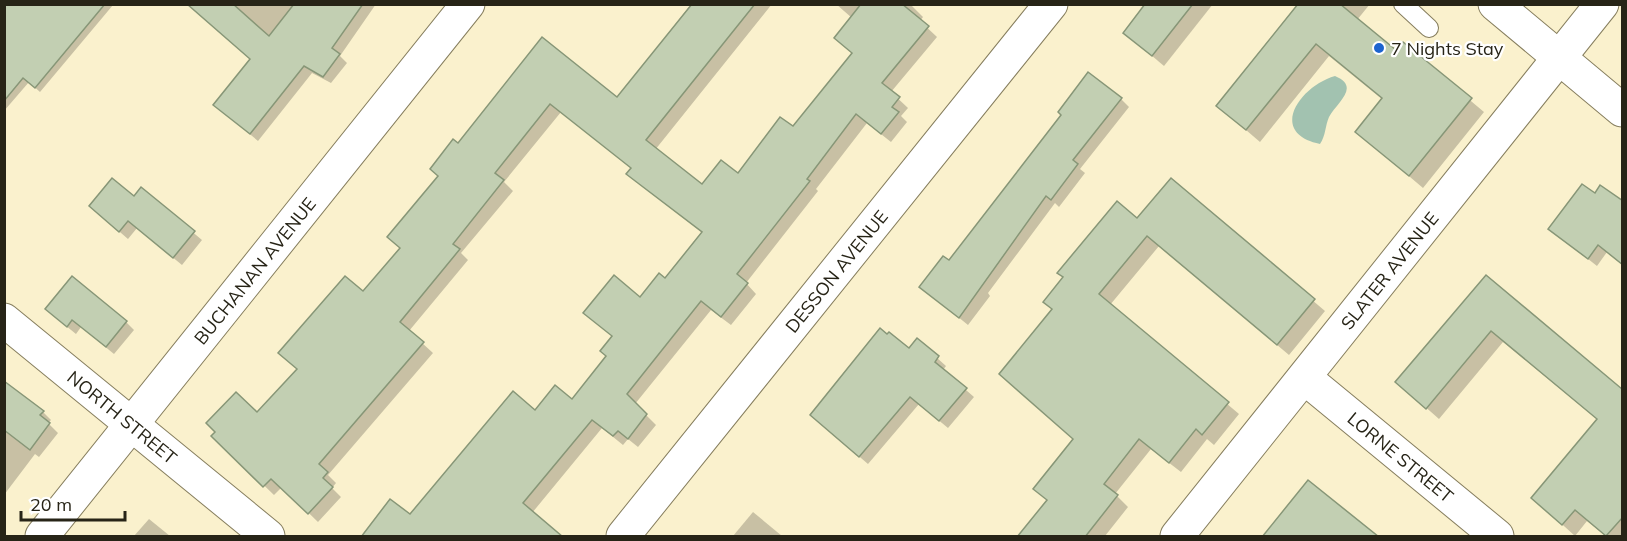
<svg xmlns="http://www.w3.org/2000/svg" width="1627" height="541" viewBox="0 0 1627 541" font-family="Mulish,sans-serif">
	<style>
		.water { fill: #a2c2b0 }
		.shadow { fill: #0003 }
		.building { fill: #c2cfb2; stroke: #879677; stroke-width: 1.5 }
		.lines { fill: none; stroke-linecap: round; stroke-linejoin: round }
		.lane-casing { stroke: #867e5e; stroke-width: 20 }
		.street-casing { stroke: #867e5e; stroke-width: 35 }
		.lane { stroke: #fff; stroke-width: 18 }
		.street { stroke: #fff; stroke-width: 33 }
		.poi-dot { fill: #1d64cf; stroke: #fff; stroke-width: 2 }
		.labels { text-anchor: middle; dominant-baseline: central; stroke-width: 4.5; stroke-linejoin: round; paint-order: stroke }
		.poi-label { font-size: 18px; fill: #272417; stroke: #fff; text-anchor: start }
		.street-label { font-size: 18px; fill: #272417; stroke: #fff }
	</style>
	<rect width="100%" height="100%" fill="#faf1cd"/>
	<path class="water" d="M1335,76C1361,87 1337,102 1329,117C1325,126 1326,135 1320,144C1267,133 1300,86 1335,76Z"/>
	<g class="shadow">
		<polygon points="4,4 113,5 40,92 29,82 4,111"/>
		<polygon points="211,4 376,4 340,56 347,63 331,83 312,73 258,141 215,105 252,60"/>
		<polygon points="691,4 772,4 655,150 703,186 738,175 793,129 854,54 852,18 836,4 910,4 923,17 920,21 937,37 891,92 908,108 901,116 907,122 891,142 867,123 816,189 818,191 746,283 756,294 731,325 711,310 635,404 656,425 638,447 628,439 623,445 602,428 532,513 476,536 536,412 572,401 608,357 641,299 666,281 703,233 638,183 632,169 561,112 504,182 513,191 461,253 468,260 409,331 433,353 328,475 336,483 332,488 341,497 318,522 282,487 274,495 213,436 257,414 298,370 401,249 458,145 542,40 617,100"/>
		<polygon points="1147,4 1213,4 1164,66 1125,33"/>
		<polygon points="1300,4 1370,4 1357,20 1396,52 1403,44 1484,112 1423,188 1357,132 1383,100 1329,56 1260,142 1218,106"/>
		<polygon points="1121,99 1129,107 1080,169 1085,173 1059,207 1055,203 988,293 990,296 968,325 921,287"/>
		<polygon points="1171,180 1325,311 1289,355 1159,246 1110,305 1239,414 1214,445 1207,439 1181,472 1151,449 1115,494 1128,507 1105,536 1019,536 1048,501 1035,489 1074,439 1012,384"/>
		<polygon points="141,189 202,240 182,265 137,228 128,239 99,214 134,198"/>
		<polygon points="1595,195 1622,205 1622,265 1607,252 1597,266 1550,229"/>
		<polygon points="1486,277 1622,392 1622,536 1606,536 1587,521 1575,536 1533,498 1598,420 1503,342 1439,419 1397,382"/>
		<polygon points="55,317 126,322 134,330 114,354 81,327 76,334"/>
		<polygon points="917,340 946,366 943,370 974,397 948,428 919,404 868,464 820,423 909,350"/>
		<polygon points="4,382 43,412 51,420 48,423 58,433 39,457 35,454 4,495"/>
		<polygon points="753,512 782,536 733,536"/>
		<polygon points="149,519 170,536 134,536"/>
	</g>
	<g class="building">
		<polygon points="4,4 105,4 35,88 23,78 4,101"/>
		<polygon points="187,4 233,4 269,36 294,4 363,4 332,48 340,54 323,77 304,66 250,134 213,105 250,59"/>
		<polygon points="692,4 755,4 646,140 702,184 721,160 738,173 780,117 793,126 852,53 834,38 861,4 902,4 929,26 882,83 900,97 892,107 899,112 881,134 856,114 807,179 810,181 737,274 748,283 721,317 701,301 627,394 647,414 628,439 618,431 613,436 592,420 523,503 563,537 361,537 390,499 410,514 513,391 535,410 555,385 572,399 606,356 600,351 612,336 583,313 614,275 640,297 659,273 665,278 702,232 626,174 631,168 550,104 495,173 504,180 453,244 460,249 400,322 424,342 319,464 328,472 323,478 333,487 308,514 271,479 263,487 211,436 215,432 206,423 236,392 257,412 297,369 278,353 345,276 363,291 400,248 387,237 438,176 430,169 453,139 458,143 542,37 617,97"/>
		<polygon points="1145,4 1193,4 1152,56 1123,33"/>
		<polygon points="1298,4 1340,4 1396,50 1403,42 1472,98 1409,176 1355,132 1382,98 1316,44 1246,130 1216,106"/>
		<polygon points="1088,72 1122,98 1073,160 1078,164 1051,200 1046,196 959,318 919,287 943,256 949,260 1061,115 1058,112"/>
		<polygon points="112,178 134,196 141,187 195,231 173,258 128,221 119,232 89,206"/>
		<polygon points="1171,178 1315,299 1277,345 1147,236 1099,294 1229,402 1202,435 1196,429 1169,463 1139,439 1104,484 1118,495 1085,537 1017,537 1047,500 1033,489 1073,439 999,374 1052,309 1043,302 1063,277 1057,273 1117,201 1137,218"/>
		<polygon points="1582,184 1595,193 1600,185 1623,201 1623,265 1598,245 1588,259 1548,229"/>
		<polygon points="1486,275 1622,389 1623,517 1606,536 1575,510 1562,525 1531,498 1597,419 1491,331 1426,409 1395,382"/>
		<polygon points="72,276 127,321 106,347 72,320 67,327 45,309"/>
		<polygon points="880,328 887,334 889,332 909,348 917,338 939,356 935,362 967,388 939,421 910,397 859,457 810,415"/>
		<polygon points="4,381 44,411 40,415 50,423 30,450 4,430"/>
		<polygon points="1308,480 1379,537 1262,537"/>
	</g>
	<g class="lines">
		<g class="lane-casing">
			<polyline id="lane" points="1403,4 1429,28"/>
		</g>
		<g class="street-casing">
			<g id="street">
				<polyline points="1495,4 1622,110"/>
				<path id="s1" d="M4,320L268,536"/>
				<path id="s2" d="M1305,378L1497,536"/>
				<path id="s3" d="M42,536L468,4"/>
				<path id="s4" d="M623,536L1051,4"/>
				<path id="s5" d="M1177,536L1602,4"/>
			</g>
		</g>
		<use href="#lane" class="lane"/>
		<use href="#street" class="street"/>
	</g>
	<circle class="poi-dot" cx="1379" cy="48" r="6"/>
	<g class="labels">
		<g class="poi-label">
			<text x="1391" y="48">7 Nights Stay</text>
		</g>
		<g class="street-label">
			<text stroke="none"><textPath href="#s3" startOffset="340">BUCHANAN AVENUE</textPath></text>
			<text stroke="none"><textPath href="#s4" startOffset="340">DESSON AVENUE</textPath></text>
			<text stroke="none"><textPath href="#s5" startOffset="340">SLATER AVENUE</textPath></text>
			<text stroke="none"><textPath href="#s1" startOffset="153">NORTH STREET</textPath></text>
			<text stroke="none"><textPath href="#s2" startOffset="124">LORNE STREET</textPath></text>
		</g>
	</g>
	<rect width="1627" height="541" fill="none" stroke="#272417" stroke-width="12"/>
	<path d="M21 511v9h104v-9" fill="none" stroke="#272417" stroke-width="3"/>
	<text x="30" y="511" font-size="18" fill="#272417" stroke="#ffffff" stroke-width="4.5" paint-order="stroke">20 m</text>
</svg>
